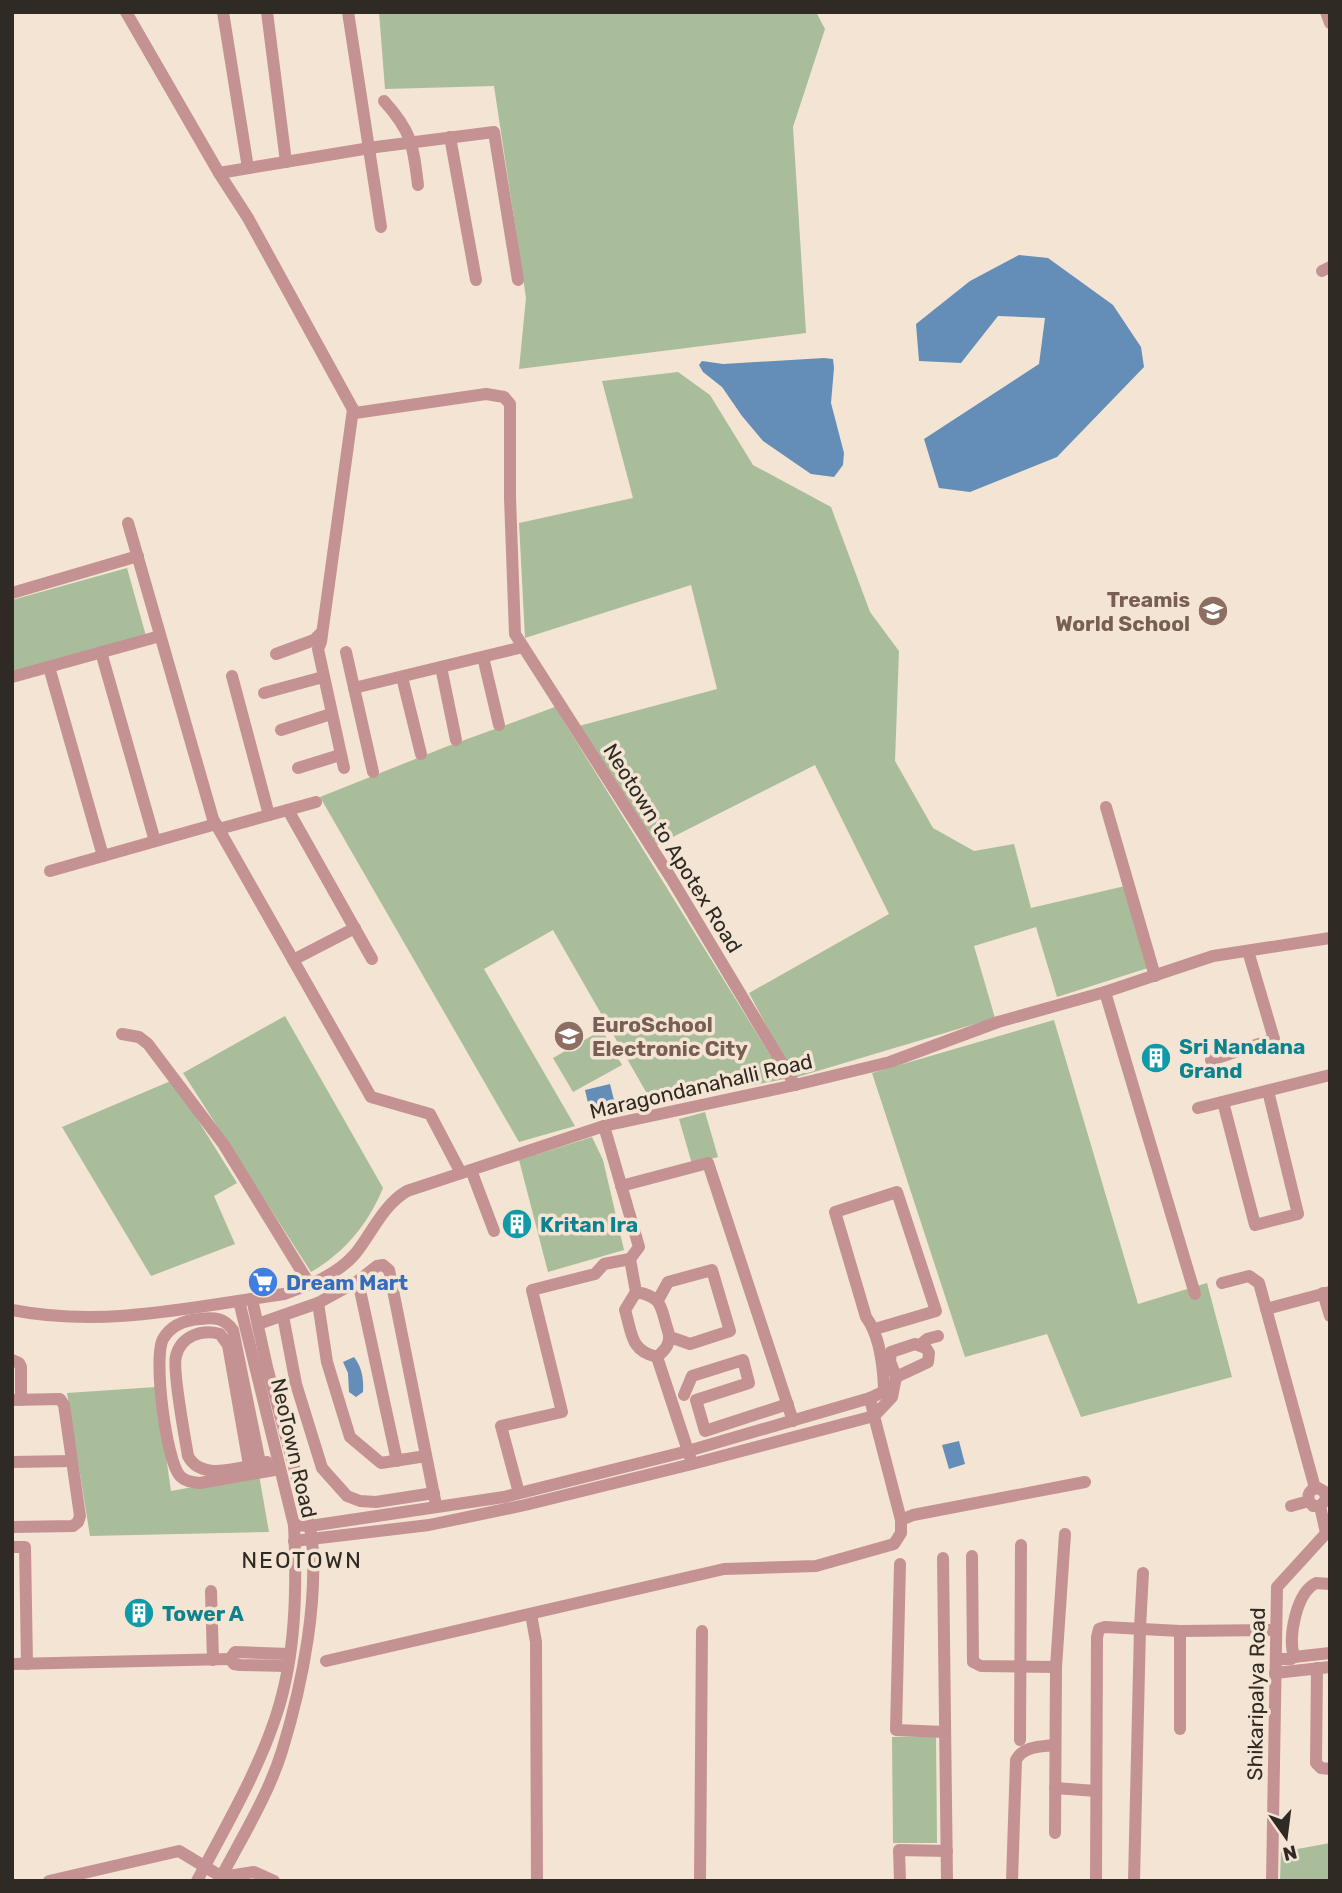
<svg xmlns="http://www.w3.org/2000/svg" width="1342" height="1893" viewBox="0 0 1342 1893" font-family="Rubik,sans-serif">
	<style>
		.green { fill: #a9bd9a }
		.water { fill: #648db7 }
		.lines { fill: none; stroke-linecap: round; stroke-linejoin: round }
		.minor { stroke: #c59293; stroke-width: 12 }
		.labels { text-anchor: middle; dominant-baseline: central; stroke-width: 7; stroke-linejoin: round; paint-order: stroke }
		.education-label { font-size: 21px; font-weight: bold; fill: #785e54; stroke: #f4e4d3; text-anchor: end }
		.street-label { font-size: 21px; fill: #302a24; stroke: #f4e4d3 }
		.culture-label { font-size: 21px; font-weight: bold; fill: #0d838f; stroke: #f4e4d3; text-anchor: start }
		.shop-label { font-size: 21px; font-weight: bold; fill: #366cbe; stroke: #f4e4d3; text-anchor: start }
		.neighbourhood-label { font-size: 23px; letter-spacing: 2px; fill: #302a24; stroke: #f4e4d3 }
	</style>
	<rect width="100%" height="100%" fill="#f4e4d3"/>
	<g class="green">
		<polygon points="379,12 816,12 825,29 793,127 806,333 519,369 526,298 494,86 385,89"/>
		<polygon points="678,372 710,395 753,465 831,507 870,612 899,651 895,761 933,828 974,851 1014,844 1031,908 1125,886 1148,968 1057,997 1036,927 974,946 995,1018 794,1078 749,993 889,914 815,765 655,846 579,726 717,689 691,585 525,638 519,523 633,498 602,381"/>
		<polygon points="127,568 146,636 12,674 12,600"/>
		<polygon points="555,707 785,1079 653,1104 553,930 484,969 575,1126 519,1142 320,797 448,746"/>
		<path d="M285,1016L383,1188C368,1224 345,1252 311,1272L183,1073Z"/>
		<polygon points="1054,1020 1138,1304 1207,1283 1232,1377 1081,1417 1047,1334 965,1357 872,1073"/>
		<polygon points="602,1030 622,1065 573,1092 553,1058"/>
		<polygon points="173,1080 237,1183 214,1196 235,1244 151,1276 62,1127"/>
		<polygon points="705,1112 718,1157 692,1164 679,1119"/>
		<polygon points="592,1137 603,1160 624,1250 548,1272 519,1160"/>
		<polygon points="156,1387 171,1491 259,1475 269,1532 90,1536 67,1393"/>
		<polygon points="936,1736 937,1843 893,1843 892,1737"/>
		<polygon points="1330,1843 1330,1881 1280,1881 1281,1852"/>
	</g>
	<g class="water">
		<polygon points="1019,255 1048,258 1113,305 1141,347 1144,367 1057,457 970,492 939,488 924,439 1039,364 1045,318 998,316 961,363 919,361 916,324 970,281"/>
		<polygon points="824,358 833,359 834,368 831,403 844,453 843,465 834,477 811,474 763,441 742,416 722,387 703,372 699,365 702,361 723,364"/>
		<polygon points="610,1084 614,1100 589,1107 585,1090"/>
		<path d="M354,1357C362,1367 364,1380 363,1392L356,1397L349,1392L348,1373L343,1362Z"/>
		<polygon points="959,1441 965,1464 949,1469 942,1445"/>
	</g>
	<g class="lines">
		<g class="minor">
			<polyline points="126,12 219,173 248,218 355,413 486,394 504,397 510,404 510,498 515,634 671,878 795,1085"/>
			<polyline points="223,12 248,168"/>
			<polyline points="267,12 286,162"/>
			<polyline points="348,12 381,227"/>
			<polyline points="1326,12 1330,23"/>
			<path d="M384,101C412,132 413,145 418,185"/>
			<polyline points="450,137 476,280"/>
			<polyline points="219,173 376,147 494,132 518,280"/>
			<polyline points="1322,271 1330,267"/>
			<polyline points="128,523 213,819 371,1097 430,1114 461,1173"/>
			<polyline points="12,593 138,556"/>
			<polyline points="101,652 155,841"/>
			<polyline points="346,652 373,772"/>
			<polyline points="276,654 314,640 322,632"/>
			<polyline points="483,657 499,725"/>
			<polyline points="49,667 103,856"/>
			<polyline points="441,667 456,740"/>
			<polyline points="232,676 269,815"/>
			<polyline points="12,677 160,636"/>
			<polyline points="402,677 421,754"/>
			<polyline points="354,688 523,647"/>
			<polyline points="264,693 323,677"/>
			<polyline points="281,730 331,714"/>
			<polyline points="298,768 340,755"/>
			<polyline points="344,768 318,649 321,642 353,409"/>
			<polyline points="1106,807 1155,976"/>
			<polyline points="288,810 372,959"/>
			<polyline points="219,829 316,802"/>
			<polyline points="50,871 216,824"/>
			<polyline points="293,960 355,928"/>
			<polyline points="1105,992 1195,1294"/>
			<polyline points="122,1034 139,1037 148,1044 224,1145 310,1285"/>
			<polyline points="1211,1060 1274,1039 1248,951"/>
			<polyline points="1223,1102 1255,1225 1298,1214 1268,1091"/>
			<polyline points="1198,1108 1330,1075"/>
			<path d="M604,1126L639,1247L630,1259L636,1292L625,1310C632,1333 630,1351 657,1357C665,1350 672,1343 668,1331C660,1307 664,1297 636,1292"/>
			<polyline points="471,1170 494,1231"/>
			<polyline points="621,1186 708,1163 793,1421"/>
			<polyline points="358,1281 377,1266 383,1265 389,1270 435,1500"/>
			<polyline points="1222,1283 1249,1276 1259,1283 1315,1488"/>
			<polyline points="1323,1293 1330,1316"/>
			<polyline points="658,1300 668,1282 712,1270 730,1331 690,1344 670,1337"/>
			<polyline points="318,1303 327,1362 350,1437 381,1463 426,1456"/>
			<polyline points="1266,1309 1330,1292"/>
			<path d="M12,1310C105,1328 192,1307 284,1294C310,1285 337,1275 355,1254C372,1233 383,1205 407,1191L604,1126L795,1085L890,1062L998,1022L1105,992L1213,956L1330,938"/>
			<polyline points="283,1316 296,1384 322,1468 347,1496 360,1501 376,1502 434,1493"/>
			<polyline points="258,1324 318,1303 358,1281 397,1461"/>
			<polygon points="915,1344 926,1348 929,1353 928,1362 896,1377 890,1361 891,1352"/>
			<polyline points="920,1345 927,1339 938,1336"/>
			<polyline points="657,1357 690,1457"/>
			<polyline points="12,1360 19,1363 21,1367 21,1400"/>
			<polyline points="684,1395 692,1376 743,1360 749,1383 696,1400 705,1431 788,1404"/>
			<path d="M870,1398L883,1392L884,1388C883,1364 880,1336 866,1317L835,1212L897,1192L936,1311L875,1329"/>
			<polyline points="12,1400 60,1399 64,1405 80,1516 78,1522 73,1526 12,1527"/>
			<polyline points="12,1462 72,1461"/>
			<path d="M260,1463L233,1330C224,1318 215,1317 200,1319C185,1320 171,1325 163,1339C153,1357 166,1461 180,1476C186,1482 192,1482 200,1483L280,1469"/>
			<path d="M249,1465L228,1345L220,1334C201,1329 181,1336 176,1356C172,1369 185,1438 188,1456C202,1483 243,1466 267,1462"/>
			<polyline points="519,1493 501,1426 562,1412 532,1290 595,1274 604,1264 630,1259"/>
			<path d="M1291,1506L1309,1501L1313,1506H1320L1326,1500L1325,1492L1318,1488C1310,1489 1307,1494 1309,1501"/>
			<polyline points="1320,1506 1326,1533"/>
			<polyline points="901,1520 913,1515 1085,1482"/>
			<polyline points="294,1525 310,1526 504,1497 688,1451 870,1398 874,1416 692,1464 525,1505 429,1525 294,1541"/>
			<polyline points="12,1547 25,1547 27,1664"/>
			<polyline points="972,1556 973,1662 981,1666 1056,1667"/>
			<polyline points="943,1558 947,1881"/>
			<polyline points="900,1564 896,1730 945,1732"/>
			<polyline points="211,1591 213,1660"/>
			<polyline points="531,1614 536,1642 537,1881"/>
			<path d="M1294,1657C1288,1637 1296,1593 1316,1583L1330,1584"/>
			<polyline points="1276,1659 1291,1659 1294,1657 1330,1653"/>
			<polyline points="326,1661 724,1569 816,1566 894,1544 901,1533 901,1520 874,1416 892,1397 896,1377"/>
			<polyline points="12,1664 230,1659"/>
			<polyline points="288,1666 240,1665 234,1664 230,1659 235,1652 290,1654"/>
			<polyline points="1317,1668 1316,1763 1321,1768 1330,1769"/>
			<polyline points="1275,1673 1330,1667"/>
			<polyline points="1180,1729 1180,1631"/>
			<polyline points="1020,1740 1021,1545"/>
			<polyline points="1055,1788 1096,1791"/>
			<polyline points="1055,1833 1056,1667 1065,1534"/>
			<polyline points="49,1881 179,1851 222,1877 254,1872 274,1881"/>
			<path d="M197,1881C225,1827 257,1774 276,1716C296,1656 297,1589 294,1525L239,1301"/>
			<path d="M219,1881C241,1839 268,1796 282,1751C302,1686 321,1594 310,1526L267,1367L252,1299"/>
			<polyline points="700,1881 702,1631"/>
			<polyline points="900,1881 899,1850 947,1851"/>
			<path d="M1012,1881L1016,1760C1023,1746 1040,1747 1055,1745"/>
			<polyline points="1096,1881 1097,1637 1099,1629 1105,1627 1180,1631 1276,1630"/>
			<polyline points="1134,1881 1140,1628 1143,1573"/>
			<polyline points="1272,1881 1277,1587 1330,1529"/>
		</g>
	</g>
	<defs>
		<g id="school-disc" transform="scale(1.575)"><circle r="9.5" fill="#8d6e63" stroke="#f4e4d3"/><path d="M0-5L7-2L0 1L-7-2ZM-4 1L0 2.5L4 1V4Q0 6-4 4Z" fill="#fff"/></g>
		<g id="building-disc" transform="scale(1.575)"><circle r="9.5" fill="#0f9aa8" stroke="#f4e4d3"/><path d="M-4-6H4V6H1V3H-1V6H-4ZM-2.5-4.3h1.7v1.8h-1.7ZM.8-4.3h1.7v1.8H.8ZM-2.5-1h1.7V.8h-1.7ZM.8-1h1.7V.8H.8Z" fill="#fff"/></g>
		<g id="supermarket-disc" transform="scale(1.575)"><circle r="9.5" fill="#3f7fe0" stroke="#f4e4d3"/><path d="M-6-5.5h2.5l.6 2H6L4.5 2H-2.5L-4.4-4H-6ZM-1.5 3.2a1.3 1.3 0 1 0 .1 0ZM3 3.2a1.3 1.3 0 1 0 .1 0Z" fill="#fff"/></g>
	</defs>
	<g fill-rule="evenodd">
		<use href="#school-disc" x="1213" y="611"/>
		<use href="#school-disc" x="569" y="1036"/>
		<use href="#building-disc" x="1156" y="1058"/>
		<use href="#building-disc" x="517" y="1224"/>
		<use href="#supermarket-disc" x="263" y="1282"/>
		<use href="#building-disc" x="139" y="1613"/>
	</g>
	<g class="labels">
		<g class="education-label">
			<text x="1190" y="599">Treamis<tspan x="1190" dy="24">World School</tspan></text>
			<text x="592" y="1024" text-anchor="start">EuroSchool<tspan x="592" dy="24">Electronic City</tspan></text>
		</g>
		<g class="street-label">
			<text transform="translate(673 848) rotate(58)">Neotown to Apotex Road</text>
			<text transform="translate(701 1086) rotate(-13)">Maragondanahalli Road</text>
			<text transform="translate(294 1448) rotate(77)">NeoTown Road</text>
			<text transform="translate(1256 1694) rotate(-89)">Shikaripalya Road</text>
		</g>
		<g class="culture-label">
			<text x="1179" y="1046">Sri Nandana<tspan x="1179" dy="24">Grand</tspan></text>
			<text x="540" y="1224">Kritan Ira</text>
			<text x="162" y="1613">Tower A</text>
		</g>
		<g class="shop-label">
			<text x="286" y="1282">Dream Mart</text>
		</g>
		<g class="neighbourhood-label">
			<text x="302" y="1560">NEOTOWN</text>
		</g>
	</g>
	<rect width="1342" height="1893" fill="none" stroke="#302a24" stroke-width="28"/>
	<g transform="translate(1286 1837) rotate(166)" stroke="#f4e4d3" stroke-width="5" paint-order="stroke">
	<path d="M0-5L12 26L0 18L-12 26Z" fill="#302a24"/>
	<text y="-10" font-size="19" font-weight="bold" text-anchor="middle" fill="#302a24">N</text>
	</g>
</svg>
